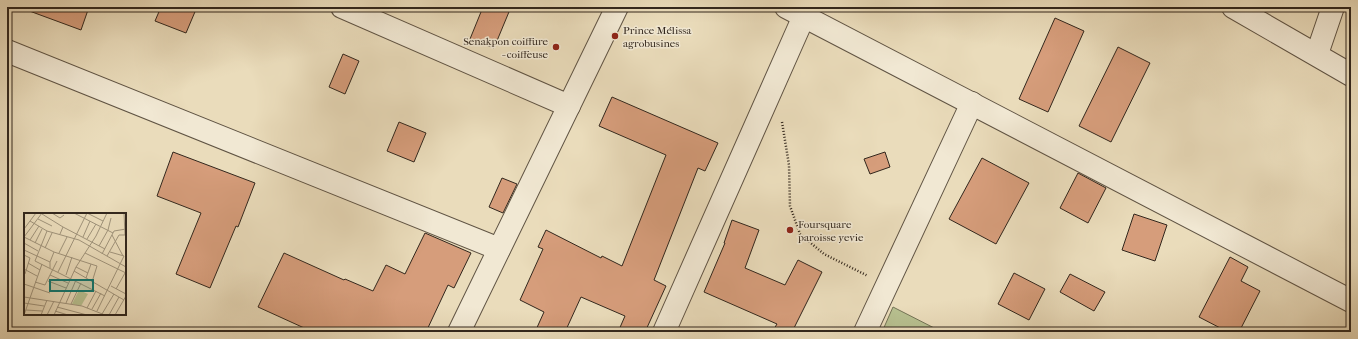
<svg xmlns="http://www.w3.org/2000/svg" width="1358" height="339" viewBox="0 0 1358 339" font-family="'IM FELL French Canon',serif">
	<style>
		.green { fill: #b7c090; stroke: #747456 }
		.building { fill: #d69d7b; stroke: #32271d }
		.lines { fill: none; stroke-linecap: round; stroke-linejoin: round }
		.minor-casing { stroke: #605444; stroke-width: 24 }
		.path { stroke: #32271d; stroke-width: 2.5; stroke-dasharray: 1 2; stroke-linecap: butt }
		.minor { stroke: #f1e8d3; stroke-width: 22 }
		.poi-dot { fill: #8f2418; stroke: #f1e8d3; stroke-width: 1.5 }
		.labels { text-anchor: middle; dominant-baseline: central; stroke-width: 3; stroke-linejoin: round; paint-order: stroke }
		.poi-label { font-size: 11px; fill: #32271d; stroke: #f1e8d3; text-anchor: start }
		.inset-road { fill: none; stroke: #a0947c; stroke-width: 1 }
		.view { fill: #0f766e; fill-opacity: 0.15; stroke: #0f766e; stroke-width: 2 }
		.inset-edge { fill: none; stroke: #32271d; stroke-width: 2 }
	</style>
	<rect width="100%" height="100%" fill="#eadcbb"/>
	<filter id="stains"><feTurbulence type="fractalNoise" baseFrequency=".005" numOctaves="4"/><feColorMatrix values="0 0 0 0 .2 0 0 0 0 .09 0 0 0 0 .02 0 0 0 .5 -.17"/></filter>
	<radialGradient id="worn" r=".72"><stop offset=".6" stop-color="#630" stop-opacity="0"/><stop offset="1" stop-color="#630" stop-opacity=".3"/></radialGradient>
	<polygon class="green" points="893,307 942,332 882,332"/>
	<g class="building">
		<polygon points="24,7 89,7 81,30 24,9"/>
		<polygon points="161,7 197,7 186,33 155,21"/>
		<polygon points="483,7 511,7 494,48 470,39"/>
		<polygon points="1055,18 1084,31 1048,112 1019,99"/>
		<polygon points="1118,47 1150,63 1111,142 1079,126"/>
		<polygon points="343,54 359,61 345,94 329,87"/>
		<polygon points="612,97 718,143 705,171 698,168 654,280 666,286 645,332 618,332 625,316 581,297 565,332 535,332 544,312 520,300 543,249 538,247 546,230 601,258 602,256 622,266 666,155 599,126"/>
		<polygon points="399,122 426,133 414,162 387,151"/>
		<polygon points="173,152 255,183 238,227 236,226 210,288 176,274 201,213 157,196"/>
		<polygon points="885,152 890,167 870,174 864,159"/>
		<polygon points="982,158 1029,183 996,244 949,219"/>
		<polygon points="1078,173 1106,188 1088,223 1060,208"/>
		<polygon points="502,178 517,184 503,213 489,207"/>
		<polygon points="1134,214 1167,225 1155,261 1122,250"/>
		<polygon points="732,220 759,230 745,268 785,285 798,260 822,272 792,332 772,332 777,324 704,292 725,243 724,243"/>
		<polygon points="425,233 471,253 454,288 448,285 426,332 313,332 258,307 284,253 344,280 345,279 373,291 386,265 405,274"/>
		<polygon points="1230,257 1248,267 1241,281 1260,291 1239,332 1228,332 1199,317"/>
		<polygon points="1014,273 1045,289 1029,320 998,304"/>
		<polygon points="1070,274 1105,292 1094,311 1060,292"/>
	</g>
	<g class="lines">
		<g class="minor-casing">
			<g id="minor">
				<polyline points="342,7 569,106"/>
				<polyline points="786,7 1351,301"/>
				<polyline points="1233,7 1351,75"/>
				<polyline points="7,51 499,249"/>
				<polyline points="1317,54 1333,7"/>
				<polyline points="459,332 617,7"/>
				<polyline points="664,332 804,16"/>
				<polyline points="865,332 972,103"/>
			</g>
		</g>
		<polyline class="path" points="782,122 789,165 790,206 800,234 824,254 868,276"/>
		<use href="#minor" class="minor"/>
	</g>
	<g class="poi-dot">
		<circle cx="615" cy="36" r="4"/>
		<circle cx="556" cy="47" r="4"/>
		<circle cx="790" cy="230" r="4"/>
	</g>
	<g class="labels">
		<g class="poi-label">
			<text x="623" y="30">Prince Mélissa<tspan x="623" dy="13">agrobusines</tspan></text>
			<text x="548" y="41" text-anchor="end">Senakpon coiffure<tspan x="548" dy="13">- coiffeuse</tspan></text>
			<text x="798" y="224">Foursquare<tspan x="798" dy="13">paroisse yevie</tspan></text>
		</g>
	</g>
	<g transform="translate(24 213)">
		<rect width="102" height="102" fill="#eadcbb"/>
		<path d="M55,77L64,81L57,93L48,91Z" fill="#b7c090"/>
		<path class="inset-road" d="M28,0L36,5L40,2M50,0L89,20M100,0L101,22M18,1L39,14L36,21M14,6L28,13M6,8L23,18L55,27L102,54M39,14L81,36M0,16L12,0M23,18L11,48L81,83M88,22L99,43M0,24L30,39L73,53L68,69M0,24L18,0M59,24L66,8M63,26L72,11M6,27L15,13M0,30L14,38M11,30L18,16M75,33L84,17L87,5M21,35L28,20M0,37L26,49M86,39L100,43M35,40L43,24M61,40L102,60M78,41L90,18L102,16M0,42L6,45L1,61M83,43L95,22H102M4,50L16,57M52,54L64,60M26,55V49L30,39M0,56L13,63M50,58L100,87M34,59L63,0L79,8M26,62L44,70M42,62L48,44M62,65L67,51M24,68L42,75M11,69L21,72L33,48M0,71L26,80M87,73L102,81M92,76L101,60M0,84L58,93L81,102M0,90L20,93M42,90L52,67M47,91L57,70M33,94L63,102M63,95L72,78M68,96L77,80M2,97L18,98M31,98L44,102M73,98L100,43M78,101L90,81M0,102L18,51M17,102L23,87M23,102L30,88M30,102L52,54L72,23L83,0M85,102L95,84M91,102L102,83"/>
		<path class="view" d="M26,67H69V78H26Z"/>
		<rect width="102" height="102" class="inset-edge"/>
	</g>
	<rect width="1358" height="339" fill="none" stroke="#eadcbb" stroke-width="24"/>
	<rect x="8" y="8" width="1342" height="323" fill="none" stroke="#32271d" stroke-width="2"/>
	<rect x="12" y="12" width="1334" height="315" fill="none" stroke="#32271d"/>
	<rect width="100%" height="100%" filter="url(#stains)"/>
	<rect width="100%" height="100%" fill="url(#worn)"/>
</svg>
